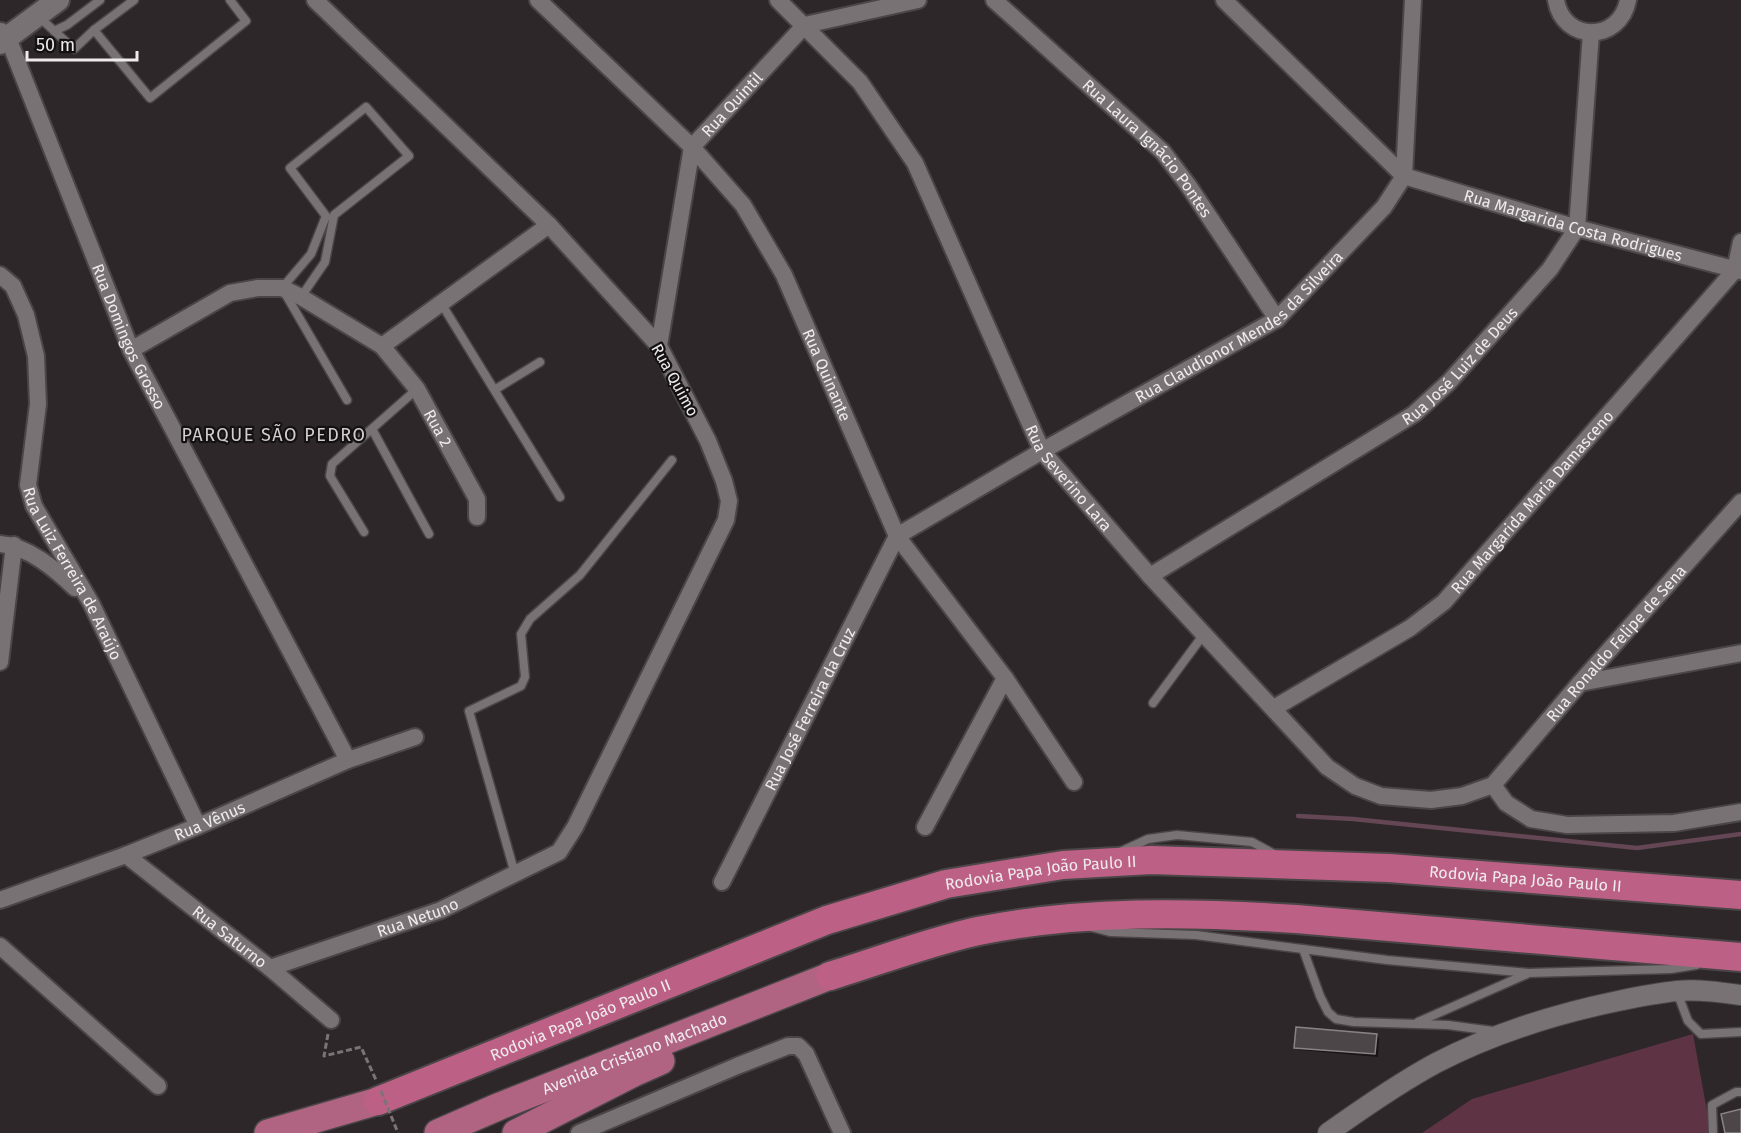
<svg xmlns="http://www.w3.org/2000/svg" width="1741" height="1133" viewBox="0 0 1741 1133" font-family="'Fira Sans',sans-serif">
	<style>
		.green { fill: #5e3444 }
		.shadow { fill: #0007 }
		.lines { fill: none; stroke-linecap: round; stroke-linejoin: round }
		.stream { stroke: #644654; stroke-width: 4.5 }
		.building { fill: #4d4648; stroke: #8a8284; stroke-width: 1.5 }
		.service-casing { stroke: #4a4546; stroke-width: 11 }
		.minor-casing { stroke: #4a4546; stroke-width: 20 }
		.tertiary-casing { stroke: #4a4546; stroke-width: 22 }
		.secondary-casing { stroke: #4a4546; stroke-width: 26 }
		.trunk-casing { stroke: #4a4546; stroke-width: 30 }
		.motorway-casing { stroke: #4a4546; stroke-width: 32 }
		.path { stroke: #7a7476; stroke-width: 3; stroke-dasharray: 6 3; stroke-linecap: butt }
		.service { stroke: #797274; stroke-width: 8 }
		.minor { stroke: #797274; stroke-width: 16 }
		.tertiary { stroke: #797274; stroke-width: 20 }
		.secondary { stroke: #797274; stroke-width: 22 }
		.trunk { stroke: #b06482; stroke-width: 27 }
		.motorway { stroke: #bd6086; stroke-width: 28 }
		.path-bridge { stroke: #7a7476; stroke-width: 3; stroke-dasharray: 6 3; stroke-linecap: butt }
		.labels { text-anchor: middle; dominant-baseline: central; stroke-width: 4.5; stroke-linejoin: round; paint-order: stroke }
		.street-label { font-size: 16px; fill: #efebec; stroke: #141112 }
		.neighbourhood-label { font-size: 18px; letter-spacing: 1.5px; fill: #d4cccf; stroke: #141112 }
	</style>
	<rect width="100%" height="100%" fill="#2e2729"/>
	<polygon class="green" points="1693,1034 1711,1133 1422,1133 1472,1099"/>
	<polygon class="shadow" points="1377,1035 1379,1038 1378,1057 1299,1050 1296,1047"/>
	<g class="lines">
		<polyline class="stream" points="1298,816 1353,819 1637,848 1741,834"/>
	</g>
	<g class="building">
		<polygon points="1296,1027 1377,1034 1375,1054 1294,1048"/>
		<polygon points="1741,1109 1741,1133 1725,1133 1721,1114"/>
	</g>
	<g class="lines">
		<g class="service-casing">
			<g id="service">
				<polyline points="39,17 74,49 94,30 150,98 246,21 230,0"/>
				<polyline points="94,30 134,0"/>
				<polyline points="54,31 67,25 100,0"/>
				<polyline points="301,297 325,262 334,215 409,156 366,107 290,168 326,216 311,254 282,288 347,400"/>
				<polyline points="441,303 560,497"/>
				<polyline points="496,389 540,362"/>
				<polyline points="372,429 429,534"/>
				<polyline points="364,532 330,476 332,464 417,389"/>
				<polyline points="1153,703 1204,634"/>
				<polyline points="1122,851 1148,839 1177,835 1252,842 1274,854"/>
				<polyline points="515,874 469,711 521,686 525,677 521,634 530,619 580,575 672,460"/>
				<polyline points="1091,927 1110,932 1196,935 1387,960 1528,973 1671,969 1696,965"/>
				<polyline points="1303,949 1320,996 1328,1012 1336,1019 1354,1022 1448,1025 1493,1031"/>
				<polyline points="1677,992 1688,1021 1701,1034 1741,1032"/>
				<polyline points="1418,1022 1527,974"/>
				<polyline points="1713,1133 1712,1105 1736,1092 1741,1092"/>
			</g>
		</g>
		<g class="minor-casing">
			<g id="minor">
				<path id="s1" d="M538,0L692,147L743,205L784,275L897,536L1005,678L1074,782"/>
				<path id="s2" d="M778,0L860,82L915,163L1042,451L1150,576L1327,767L1355,786L1381,796L1431,800L1462,796L1493,785L1580,683L1741,502"/>
				<path id="s3" d="M994,0L1163,152L1188,185L1277,319"/>
				<path id="s4" d="M1224,0L1404,176L1577,228L1741,271"/>
				<path d="M1556,0C1563,43 1620,43 1628,0"/>
				<path id="s5" d="M1,31L8,38L131,350L348,760"/>
				<path id="s6" d="M0,275L13,286L26,315L36,356L38,404L28,485L34,506L91,603L198,826"/>
				<polyline points="382,346 549,225"/>
				<path id="s7" d="M659,346L692,147L805,25L918,0"/>
				<path id="s8" d="M131,350L230,293L258,288H282L301,297L382,346L417,389L477,499V517"/>
				<path d="M0,544C28,546 55,569 75,588"/>
				<path id="s9" d="M1150,576L1414,414L1449,382L1550,269L1577,228L1591,33"/>
				<polyline points="0,662 14,545"/>
				<polyline points="1580,683 1741,653"/>
				<path id="s10" d="M1274,708L1410,628L1444,602L1735,270L1741,242"/>
				<polyline points="1493,785 1506,803 1531,819 1567,825 1674,823 1741,812"/>
				<polyline points="925,827 1005,678"/>
				<path id="s11" d="M126,855L270,968L331,1020"/>
				<path id="s12" d="M722,882L897,536L1042,451L1277,319L1384,207L1404,176L1413,0"/>
				<path id="s13" d="M0,900L126,855L198,826L348,760L415,737"/>
				<polyline points="0,946 158,1086"/>
				<path id="s14" d="M270,968L441,910L559,852L575,827L726,520L729,501L724,481L708,441L659,346L549,225L315,0"/>
				<polyline points="579,1133 737,1066 788,1046 798,1046 806,1054 842,1133"/>
			</g>
		</g>
		<g class="tertiary-casing">
			<path id="tertiary" d="M1328,1133C1363,1108 1399,1083 1436,1063C1494,1033 1555,1014 1618,1001C1637,997 1657,993 1677,991C1698,989 1720,992 1741,995"/>
		</g>
		<g class="secondary-casing">
			<polyline id="secondary" points="0,43 58,0"/>
		</g>
		<g class="trunk-casing">
			<g id="trunk">
				<polyline points="268,1133 378,1101"/>
				<path id="s15" d="M438,1133L500,1106L830,976"/>
				<polyline points="516,1133 634,1073 661,1061"/>
			</g>
		</g>
		<g class="motorway-casing">
			<g id="motorway">
				<path d="M830,976C879,961 928,942 978,931C1083,910 1190,912 1296,919L1741,957"/>
				<path id="s16" d="M378,1101L827,920L946,884L1063,865L1151,860L1389,868L1741,895"/>
			</g>
		</g>
		<polyline class="path" points="328,1034 324,1056 361,1047 376,1080"/>
		<use href="#service" class="service"/>
		<use href="#minor" class="minor"/>
		<use href="#tertiary" class="tertiary"/>
		<use href="#secondary" class="secondary"/>
		<use href="#trunk" class="trunk"/>
		<use href="#motorway" class="motorway"/>
		<polyline class="path-bridge" points="381,1091 398,1133"/>
	</g>
	<g class="labels">
		<g class="street-label">
			<text stroke="none"><textPath href="#s7" startOffset="260">Rua Quintil</textPath></text>
			<text stroke="none"><textPath href="#s3" startOffset="214">Rua Laura Ignácio Pontes</textPath></text>
			<text stroke="none"><textPath href="#s4" startOffset="428">Rua Margarida Costa Rodrigues</textPath></text>
			<text stroke="none"><textPath href="#s12" startOffset="790">Rua Claudionor Mendes da Silveira</textPath></text>
			<text stroke="none"><textPath href="#s5" startOffset="332">Rua Domingos Grosso</textPath></text>
			<text stroke="none"><textPath href="#s9" startOffset="376">Rua José Luiz de Deus</textPath></text>
			<text stroke="none"><textPath href="#s1" startOffset="480">Rua Quinante</textPath></text>
			<text transform="translate(675 380) rotate(61)">Rua Quimo</text>
			<text stroke="none"><textPath href="#s8" startOffset="382">Rua 2</textPath></text>
			<text stroke="none"><textPath href="#s2" startOffset="566">Rua Severino Lara</textPath></text>
			<text stroke="none"><textPath href="#s10" startOffset="334">Rua Margarida Maria Damasceno</textPath></text>
			<text stroke="none"><textPath href="#s6" startOffset="320">Rua Luiz Ferreira de Araújo</textPath></text>
			<text stroke="none"><textPath href="#s2" startOffset="1318">Rua Ronaldo Felipe de Sena</textPath></text>
			<text stroke="none"><textPath href="#s12" startOffset="194">Rua José Ferreira da Cruz</textPath></text>
			<text stroke="none"><textPath href="#s13" startOffset="224">Rua Vênus</textPath></text>
			<text stroke="none"><textPath href="#s16" startOffset="704">Rodovia Papa João Paulo II</textPath></text>
			<text stroke="none"><textPath href="#s16" startOffset="1190">Rodovia Papa João Paulo II</textPath></text>
			<text stroke="none"><textPath href="#s14" startOffset="156">Rua Netuno</textPath></text>
			<text stroke="none"><textPath href="#s11" startOffset="132">Rua Saturno</textPath></text>
			<text stroke="none"><textPath href="#s16" startOffset="218">Rodovia Papa João Paulo II</textPath></text>
			<text stroke="none"><textPath href="#s15" startOffset="212">Avenida Cristiano Machado</textPath></text>
		</g>
		<g class="neighbourhood-label">
			<text x="274" y="435">PARQUE SÃO PEDRO</text>
		</g>
	</g>
	<path d="M27 51v9h110v-9" fill="none" stroke="#efebec" stroke-width="3"/>
	<text x="36" y="51" font-size="18" fill="#efebec" stroke="#141112" stroke-width="4.5" paint-order="stroke">50 m</text>
</svg>
